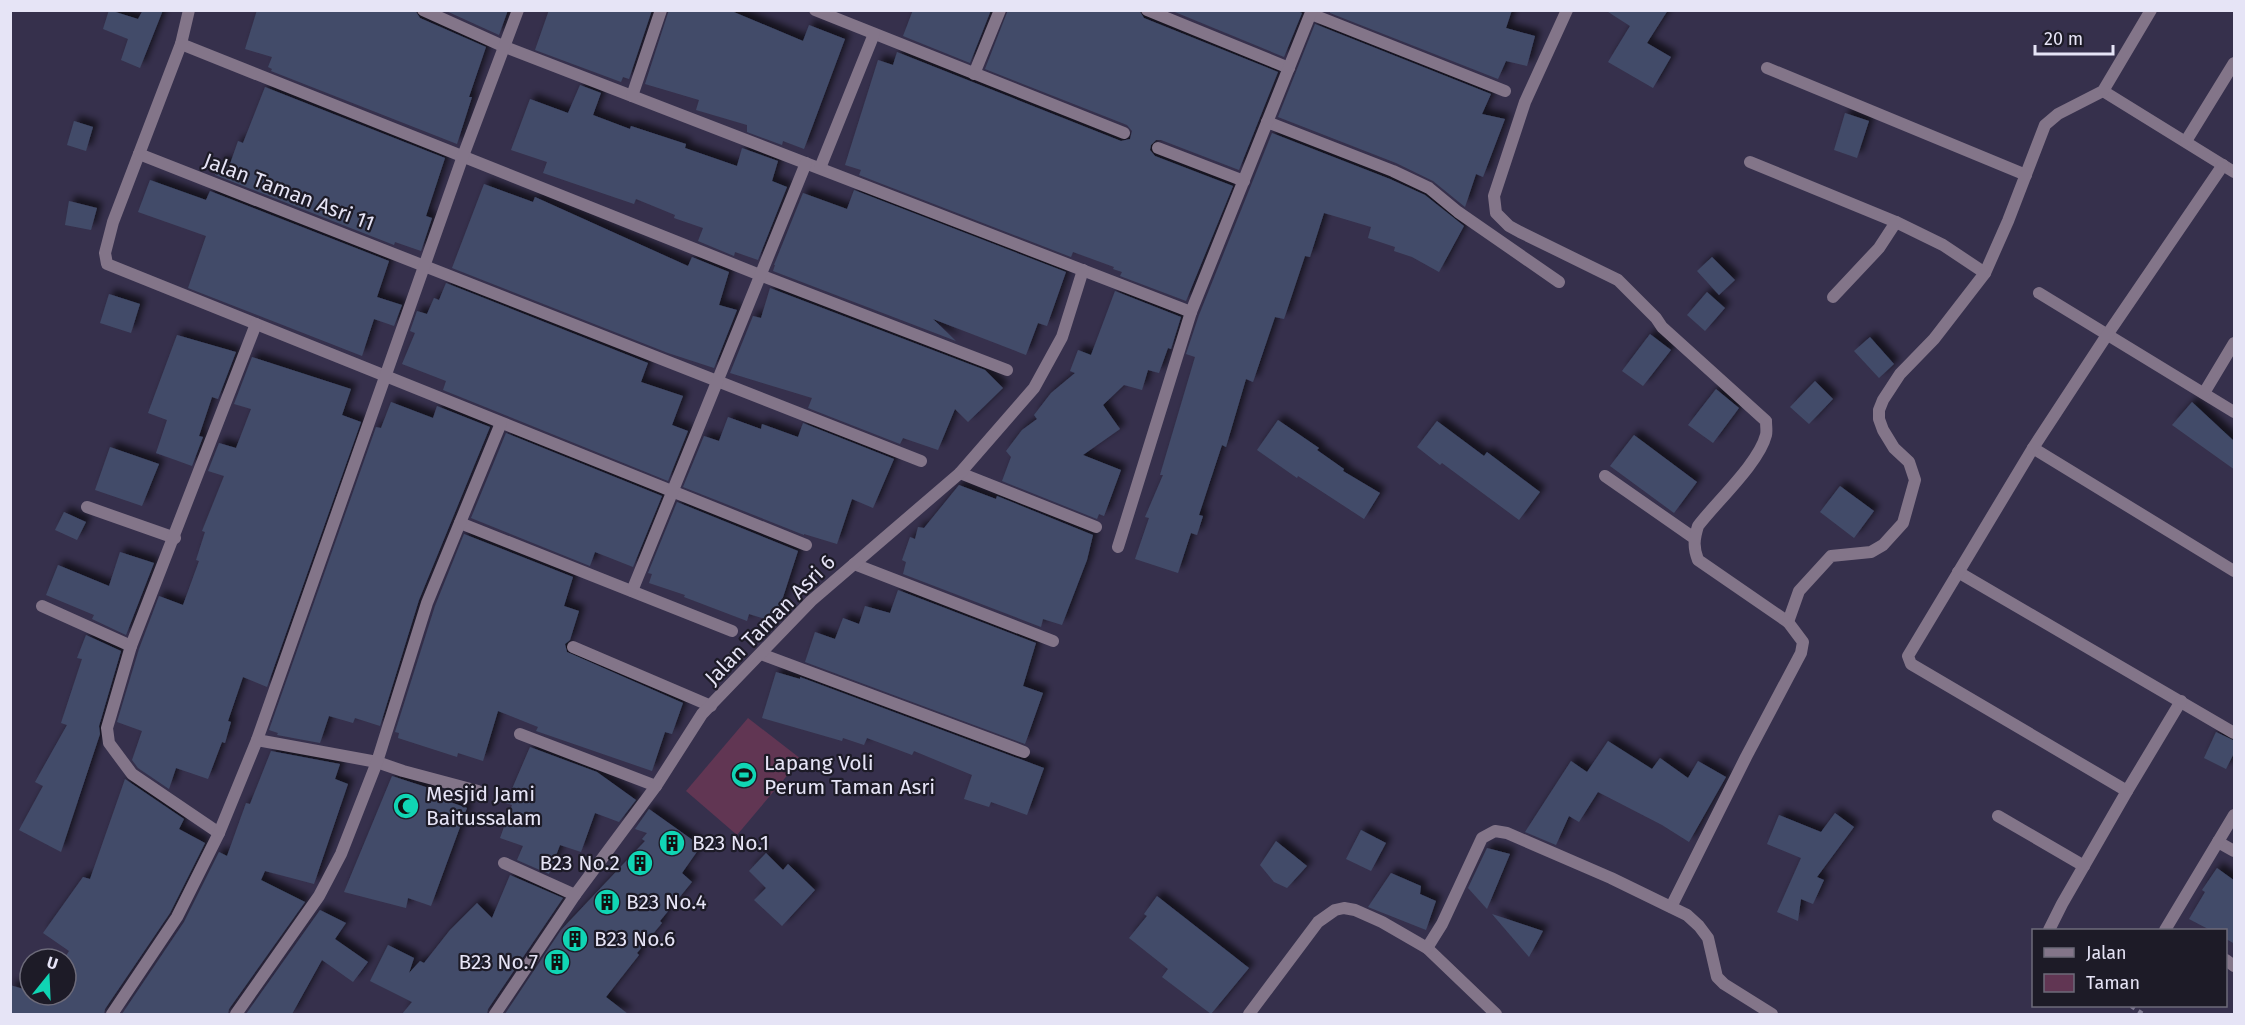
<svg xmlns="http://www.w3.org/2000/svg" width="2245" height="1025" viewBox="0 0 2245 1025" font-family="'Fira Sans',sans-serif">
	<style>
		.green { fill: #613653 }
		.building { fill: #424c69; filter: url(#shadow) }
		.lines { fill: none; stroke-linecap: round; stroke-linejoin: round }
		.path { stroke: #7b768e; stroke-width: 4; stroke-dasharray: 4.5 4.5; stroke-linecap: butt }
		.lane { stroke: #837589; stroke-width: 12 }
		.street { stroke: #837589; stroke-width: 12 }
		.labels { text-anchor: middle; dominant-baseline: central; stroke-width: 4.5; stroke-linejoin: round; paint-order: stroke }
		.street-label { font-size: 21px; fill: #e6e4f6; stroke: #1d1b27 }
		.poi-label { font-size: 21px; fill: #e6e4f6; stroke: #1d1b27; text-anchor: start }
	</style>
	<defs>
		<filter id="shadow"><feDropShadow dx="5.5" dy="-5.5" stdDeviation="3" flood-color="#0009"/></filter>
	</defs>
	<rect width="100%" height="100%" fill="#36304c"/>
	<polygon class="green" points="748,718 801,759 737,835 686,791"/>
	<g class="building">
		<polygon points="109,10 138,19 143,10 163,10 140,68 121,60 128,39 103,29"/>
		<polygon points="257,10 415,10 420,18 486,47 469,97 472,97 457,144 271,71 272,69 268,67 272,57 245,49"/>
		<polygon points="444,10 508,10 499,35"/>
		<polygon points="549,10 652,10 629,79 623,77 621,82 535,50"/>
		<polygon points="669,10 729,10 803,41 809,25 845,39 804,149 783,141 782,145 747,132 747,125 696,110 699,100 645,84"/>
		<polygon points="913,10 991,10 970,63 903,36"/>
		<polygon points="1008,10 1139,10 1144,18 1278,72 1239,170 1161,140 1156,140 1151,145 1150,150 1155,156 1233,186 1186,301 1120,276 1122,272 1113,269 1114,267 1073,252 1071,257 859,175 861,170 845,165 878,60 893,65 897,52 1121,141 1130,139 1132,131 1127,125 985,69"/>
		<polygon points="1170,10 1295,10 1302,13 1284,57"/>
		<polygon points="1330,10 1512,10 1506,28 1535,36 1527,66 1506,61 1498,79 1330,13"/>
		<polygon points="1605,10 1668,10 1647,43 1671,57 1653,88 1608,62 1630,26"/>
		<polygon points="1315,24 1491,94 1482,114 1505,119 1483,177 1476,174 1465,207 1433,181 1396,163 1278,117"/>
		<polygon points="580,85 601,93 593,115 630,129 631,126 686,144 685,148 737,166 742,148 778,161 772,181 787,187 758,260 735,252 734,256 698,241 703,228 674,218 675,215 636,199 634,204 543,173 547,162 511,150 530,99 568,113"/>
		<polygon points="265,87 445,158 426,216 432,218 421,251 395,242 394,245 215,175 220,161 230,164 238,141 243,143"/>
		<polygon points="1845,113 1869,121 1857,158 1834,150"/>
		<polygon points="74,121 93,127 86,151 67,145"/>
		<polygon points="1272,133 1390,179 1425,195 1464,226 1439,272 1412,257 1394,251 1395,247 1368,238 1371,227 1324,213 1310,257 1305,256 1284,319 1275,317 1253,382 1246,379 1226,447 1222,445 1199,515 1203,516 1197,535 1191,533 1178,573 1135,559 1149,518 1145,517 1163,475 1160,475 1195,357 1186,354 1199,315"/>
		<polygon points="150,180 206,200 210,191 389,261 377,297 402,305 394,326 374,319 362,356 188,288 206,236 138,212"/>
		<polygon points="484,184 533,202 535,197 688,266 692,257 729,272 719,305 737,310 714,368 668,353 452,268"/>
		<polygon points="854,190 1066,272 1047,326 1038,323 1026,355 933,319 956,341 773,271 775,265 774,265 803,193 847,209"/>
		<polygon points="69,201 97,208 91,230 65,225"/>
		<polygon points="1712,257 1735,280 1719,295 1697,271"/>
		<polygon points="446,283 648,363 641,382 683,396 672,425 688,431 668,481 443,390 446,381 402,364 415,333 410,331 417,311 427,314 434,298 439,300"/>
		<polygon points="770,288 985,370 1003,388 968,422 955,409 938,450 903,438 900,444 808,408 812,398 730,373 753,316 761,318"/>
		<polygon points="1115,291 1181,317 1171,349 1168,348 1159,373 1148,370 1142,390 1124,385 1103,405 1120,429 1083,455 1121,470 1104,516 1099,514 1097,519 1002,481 1011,457 1006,451 1022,430 1037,419 1034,415 1051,393 1075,373 1070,371 1078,350 1091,355"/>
		<polygon points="1707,292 1725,308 1705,331 1687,315"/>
		<polygon points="109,294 140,304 131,333 100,323"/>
		<polygon points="1650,334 1671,350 1643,386 1622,371"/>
		<polygon points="177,335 236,352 218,399 212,397 199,436 203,437 192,466 156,453 167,420 148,413"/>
		<polygon points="1870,337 1894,364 1879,378 1854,351"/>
		<polygon points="252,357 351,389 342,415 361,422 267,687 243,677 228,721 231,722 225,743 222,742 208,779 176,768 169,789 138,768 132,760 142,731 117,722 139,649 159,596 183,605 199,561 196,560 205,532 202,531 224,476 208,471 219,443 236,448 251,409 234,404"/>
		<polygon points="1815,381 1833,399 1809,424 1790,407"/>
		<polygon points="1716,389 1739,408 1713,443 1688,425"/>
		<polygon points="391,402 433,418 437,406 490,427 419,600 380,726 355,718 353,723 329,716 320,743 277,735 278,733 269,730 376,427 381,428"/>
		<polygon points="2192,402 2235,442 2235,470 2172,425"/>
		<polygon points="728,417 761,429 762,424 798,437 803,423 894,459 873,508 852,499 837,544 804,534 804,535 683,487 704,436 719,441"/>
		<polygon points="1278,420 1319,448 1317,450 1344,469 1343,471 1380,493 1364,519 1298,476 1297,478 1257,450"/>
		<polygon points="1437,421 1484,456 1487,452 1540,492 1519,520 1442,463 1440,465 1417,447"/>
		<polygon points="506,433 662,496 633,567 595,552 590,566 471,518"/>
		<polygon points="1634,435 1697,482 1674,513 1610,466"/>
		<polygon points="110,447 159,464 142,506 95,490"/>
		<polygon points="959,485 996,499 997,496 1093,535 1087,560 1062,625 1043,619 1041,627 903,574 906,562 902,560 910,537 915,539 918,527 924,528"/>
		<polygon points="1840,486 1874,511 1854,538 1820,512"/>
		<polygon points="677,502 798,551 775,622 749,614 747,621 684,597 685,595 649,583 652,574 648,573"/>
		<polygon points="64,512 86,522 77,540 55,530"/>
		<polygon points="464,534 573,577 564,606 579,611 570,640 565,644 567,652 683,703 672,734 665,732 652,771 536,731 538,727 498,711 483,761 458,753 457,757 398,738 399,733 395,732 435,606"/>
		<polygon points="120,552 154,563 126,635 92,619 94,615 46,595 58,565 109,586"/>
		<polygon points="898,590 1036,643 1023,686 1043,693 1025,744 805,662 815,632 835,639 843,618 859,624 865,606 890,613"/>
		<polygon points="86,635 121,651 99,726 100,734 61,852 19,830 43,786 35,782 67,725 61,723 82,659 77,658"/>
		<polygon points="776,672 800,679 800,677 1044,768 1027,815 991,802 989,807 964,799 972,775 914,751 912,755 867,738 864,745 843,738 842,741 762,718"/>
		<polygon points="2216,732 2235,741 2235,751 2226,769 2204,758"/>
		<polygon points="1608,741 1652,769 1660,758 1688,778 1698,761 1726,777 1689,842 1662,825 1598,792 1579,822 1569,816 1556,845 1525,832 1571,761 1587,772"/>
		<polygon points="530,747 597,772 636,800 619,822 595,813 581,852 560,845 549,874 517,860 523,846 500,838 512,805 506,803"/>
		<polygon points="271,751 340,764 335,779 348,784 314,884 265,871 261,880 305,902 229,1009 228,1014 122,1014 184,922 219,852 227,856 246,803 250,804"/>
		<polygon points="392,776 438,791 436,797 467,808 431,906 408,898 406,908 344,892"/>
		<polygon points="125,779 184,819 179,829 205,843 170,913 105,1009 104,1014 10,1014 10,985 30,991 30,995 66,995 66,959 64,959 69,951 43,933 83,877 90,879"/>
		<polygon points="649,809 701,846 682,873 692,882 660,921 662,923 637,953 639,955 606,997 628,1014 505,1014 561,930 645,841 642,839 647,833 635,829"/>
		<polygon points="1835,813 1854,827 1817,877 1824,880 1813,904 1801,899 1798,921 1777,912 1801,858 1767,844 1779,815 1821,832"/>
		<polygon points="1361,830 1386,843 1371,871 1346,859"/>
		<polygon points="1276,841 1307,866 1287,888 1274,882 1260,865"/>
		<polygon points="1487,848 1510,854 1487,909 1468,888"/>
		<polygon points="766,853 783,870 788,864 815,890 782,926 754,900 766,888 749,871"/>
		<polygon points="2217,868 2235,881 2235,944 2226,939 2226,930 2210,930 2189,919 2205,892 2202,890"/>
		<polygon points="1391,873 1421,886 1420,894 1436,901 1426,930 1368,907"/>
		<polygon points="510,875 563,898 488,1009 487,1014 402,1014 412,1002 370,981 388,945 414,958 409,973 420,961 424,963 450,930 477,903 492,918"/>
		<polygon points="1157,896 1249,968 1211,1014 1162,977 1168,969 1129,938 1147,916 1144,914"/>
		<polygon points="320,910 346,923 335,939 368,962 353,982 322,960 292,1014 246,1014"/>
		<polygon points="1492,914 1543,931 1529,957"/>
	</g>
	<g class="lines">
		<polyline class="path" points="2131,1006 2143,1014"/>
		<polyline class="lane" points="1605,476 1694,538"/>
		<g class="street">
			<polyline points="189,10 181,44 113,222 105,253 107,264 806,545"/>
			<polyline points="423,10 505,47 1191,312"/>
			<polyline points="815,10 1124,133"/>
			<polyline points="1147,10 1289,68"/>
			<path d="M1567,10L1525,102L1494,196L1496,213L1509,226L1520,232L1618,280L1656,318L1662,327L1766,421C1766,426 1767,431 1766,435C1759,463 1716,502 1698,526C1694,539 1693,547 1698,560L1788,622L1803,642L1801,653L1746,757L1671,907"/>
			<polyline points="1311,14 1505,91"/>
			<polyline points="181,44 760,275 1007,370"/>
			<polyline points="1767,68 2026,175"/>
			<polyline points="974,74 1000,10"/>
			<polyline points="2103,91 2234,172"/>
			<polyline points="632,96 661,10"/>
			<polyline points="1267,122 1393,171 1429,188 1458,212 1559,282"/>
			<polyline points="2186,141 2234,63"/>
			<polyline points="1158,148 1244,181"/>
			<polyline points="139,154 921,461"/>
			<polyline points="1750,162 1896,222 1943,245 1985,273"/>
			<polyline points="820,168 874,34"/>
			<polyline points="2039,293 2234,412"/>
			<polyline points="1833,297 1879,248 1896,222"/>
			<polyline points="2204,393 2234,343"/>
			<polyline points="2033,448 2234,571"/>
			<polyline points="960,473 1096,527"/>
			<polyline points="87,507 175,538"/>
			<polyline points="460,523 732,631"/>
			<polyline points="1118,547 1191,312 1312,10"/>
			<polyline points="854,564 1053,641"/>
			<polyline points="1958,572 2234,733"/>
			<polyline points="632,591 806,163"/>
			<polyline points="42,606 131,646"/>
			<polyline points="1788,622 1799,591 1831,556 1871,552 1883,545 1903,523 1915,480 1909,462 1894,448 1883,430 1879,419 1879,410 1883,400 1900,374 1934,339 1985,273 2008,221 2045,125 2058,114 2103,91 2151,10"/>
			<polyline points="573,647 711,706"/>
			<polyline points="761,654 1024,752"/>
			<polyline points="520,734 656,786"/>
			<polyline points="257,740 377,762 403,771 478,791"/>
			<polyline points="2127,791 1911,664 1908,656 2033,448 2107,335 2223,165"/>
			<polyline points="1998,816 2084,866"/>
			<polyline points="219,833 132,774 109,743 107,728 131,646 256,324"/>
			<polyline points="2218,842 2234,851"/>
			<polyline points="504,863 575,895"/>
			<polyline points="2049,930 2062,904 2127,791 2181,701"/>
			<polyline points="2165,930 2234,815"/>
			<polyline points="1427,948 1496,1014"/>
			<polyline points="2226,960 2234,966"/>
			<polyline points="112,1014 177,917 219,833 257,740 463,156 518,10"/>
			<polyline points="236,1014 319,896 341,854 377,762 427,603 501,423"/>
			<polyline points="495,1014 575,895 656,786 702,714 811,601 960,473 1034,388 1062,337 1083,270"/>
			<polyline points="1249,1014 1318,922 1335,910 1344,908 1355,910 1382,922 1427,948 1442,924 1482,838 1495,831 1507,833 1611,878 1687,915 1699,926 1708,938 1717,977 1724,984 1772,1014"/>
		</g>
	</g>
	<defs>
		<g id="stadium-disc" transform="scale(1.35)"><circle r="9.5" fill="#10d5b4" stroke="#1d1b27"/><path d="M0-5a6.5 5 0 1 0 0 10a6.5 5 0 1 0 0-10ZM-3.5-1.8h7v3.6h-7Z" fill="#111"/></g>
		<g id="mosque-disc" transform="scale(1.35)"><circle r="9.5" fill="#10d5b4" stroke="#1d1b27"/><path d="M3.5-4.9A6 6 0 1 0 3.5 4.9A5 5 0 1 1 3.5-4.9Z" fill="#111"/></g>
		<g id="building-disc" transform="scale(1.35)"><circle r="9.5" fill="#10d5b4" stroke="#1d1b27"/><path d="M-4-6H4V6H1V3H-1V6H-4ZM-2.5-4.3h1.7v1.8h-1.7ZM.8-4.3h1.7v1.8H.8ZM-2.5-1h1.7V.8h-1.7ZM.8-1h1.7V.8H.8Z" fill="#111"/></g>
	</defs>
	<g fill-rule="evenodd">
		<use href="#stadium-disc" x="744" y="775"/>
		<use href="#mosque-disc" x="406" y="806"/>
		<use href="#building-disc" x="672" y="843"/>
		<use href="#building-disc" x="640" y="863"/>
		<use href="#building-disc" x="607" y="902"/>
		<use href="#building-disc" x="575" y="939"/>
		<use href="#building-disc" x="557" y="962"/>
	</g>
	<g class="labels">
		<g class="street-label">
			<text transform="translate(289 192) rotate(21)">Jalan Taman Asri 11</text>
			<text transform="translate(770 620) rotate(-45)">Jalan Taman Asri 6</text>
		</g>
		<g class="poi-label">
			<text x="764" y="763">Lapang Voli<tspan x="764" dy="24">Perum Taman Asri</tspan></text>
			<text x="426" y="794">Mesjid Jami<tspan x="426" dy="24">Baitussalam</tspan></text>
			<text x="692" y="843">B23 No.1</text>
			<text x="620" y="863" text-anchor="end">B23 No.2</text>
			<text x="626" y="902">B23 No.4</text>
			<text x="594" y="939">B23 No.6</text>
			<text x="538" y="962" text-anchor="end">B23 No.7</text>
		</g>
	</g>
	<rect width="2245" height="1025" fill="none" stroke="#e6e4f6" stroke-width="24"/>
	<rect x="2032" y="929" width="195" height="78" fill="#1d1b27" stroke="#6d6b7a" stroke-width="1.5"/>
	<rect x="2044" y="948" width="30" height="9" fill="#837589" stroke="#6d6b7a" stroke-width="1.5"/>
	<text x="2086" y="959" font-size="18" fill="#e6e4f6">Jalan</text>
	<rect x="2044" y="974" width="30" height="18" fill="#613653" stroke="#6d6b7a" stroke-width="1.5"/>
	<text x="2086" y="989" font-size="18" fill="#e6e4f6">Taman</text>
	<g transform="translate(48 977) rotate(18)"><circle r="28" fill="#1d1b27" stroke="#6d6b7a" stroke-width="1.5"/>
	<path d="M0-4.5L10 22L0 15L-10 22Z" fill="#10d5b4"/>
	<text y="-9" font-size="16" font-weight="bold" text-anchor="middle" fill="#e6e4f6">U</text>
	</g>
	<path d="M2035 45v9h78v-9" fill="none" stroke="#e6e4f6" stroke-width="3"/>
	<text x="2044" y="45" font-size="18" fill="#e6e4f6" stroke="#1d1b27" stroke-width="4.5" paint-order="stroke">20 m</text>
</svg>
